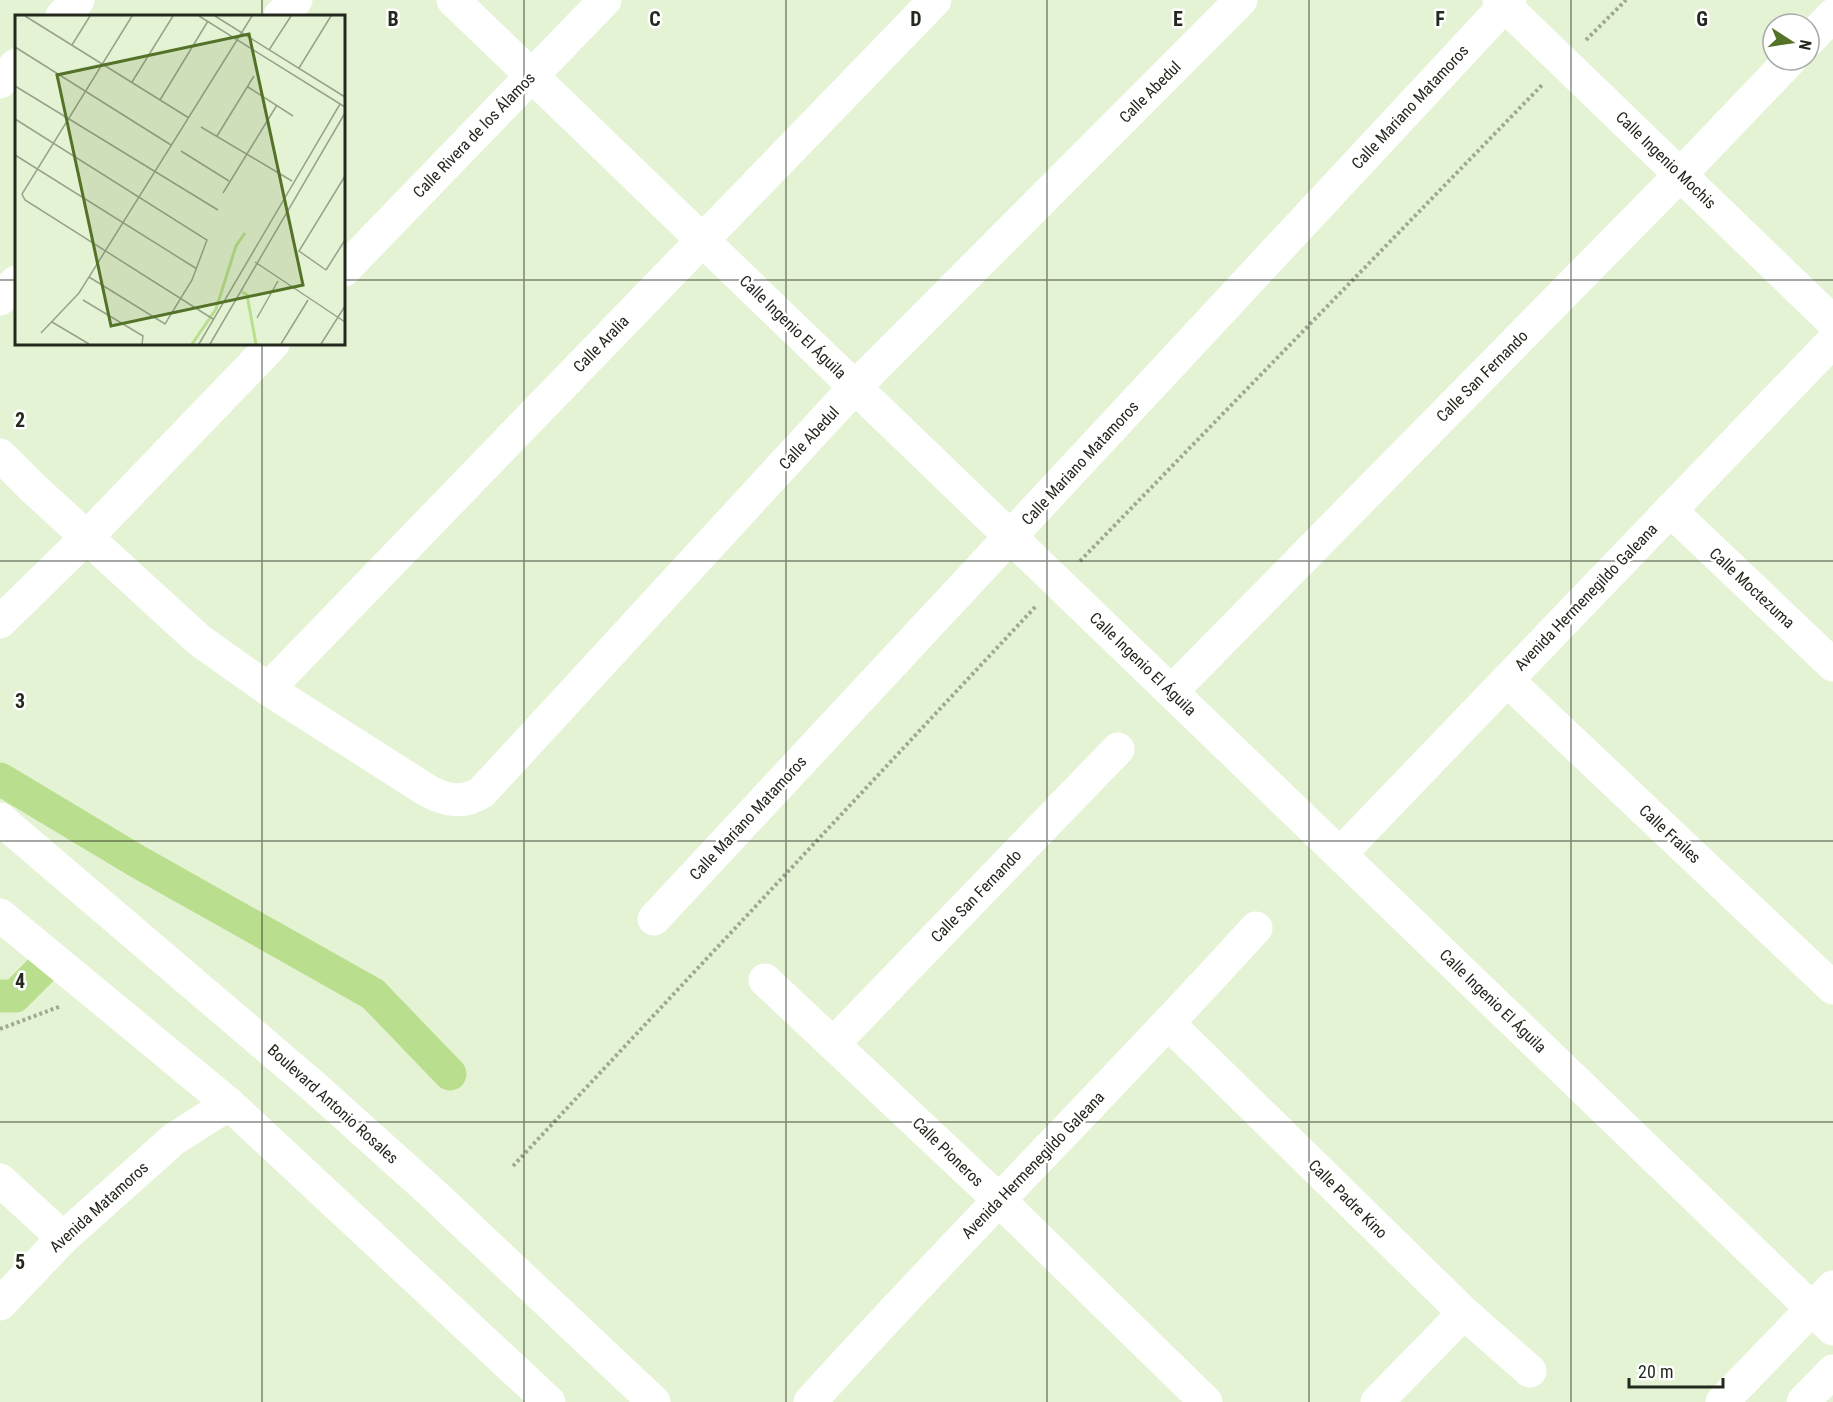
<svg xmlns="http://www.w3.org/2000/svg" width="1833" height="1402" viewBox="0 0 1833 1402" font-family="'Roboto Condensed',sans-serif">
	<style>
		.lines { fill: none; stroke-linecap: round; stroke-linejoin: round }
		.canal { stroke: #b9de8d; stroke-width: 33 }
		.path { stroke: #9ea991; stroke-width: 4; stroke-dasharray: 3 3; stroke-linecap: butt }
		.minor { stroke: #fff; stroke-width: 33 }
		.major { stroke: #fff; stroke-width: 33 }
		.grid { fill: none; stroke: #24291e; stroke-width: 1.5; stroke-opacity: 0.55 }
		.labels { text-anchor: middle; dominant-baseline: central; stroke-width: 5; stroke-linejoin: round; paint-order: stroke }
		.street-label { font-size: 16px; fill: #24291e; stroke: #fff }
		.inset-river { fill: none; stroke: #b9de8d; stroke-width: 3 }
		.inset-road { fill: none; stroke: #97a28b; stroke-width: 1.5 }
		.view { fill: #547228; fill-opacity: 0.15; stroke: #547228; stroke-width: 3 }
		.inset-edge { fill: none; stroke: #24291e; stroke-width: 3 }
		.grid-label { font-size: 20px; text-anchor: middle; font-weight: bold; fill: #24291e; stroke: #fff; stroke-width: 5; stroke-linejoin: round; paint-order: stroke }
	</style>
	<rect width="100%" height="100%" fill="#e4f3d4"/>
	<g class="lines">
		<g class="canal">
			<polyline points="0,779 135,860 373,994 450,1074"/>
			<polyline points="0,996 15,996 44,967"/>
		</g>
		<g class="path">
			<polyline points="1586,40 1626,0"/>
			<polyline points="1080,561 1543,84"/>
			<polyline points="0,1029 61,1006"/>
			<polyline points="513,1166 1037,605"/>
		</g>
		<g class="minor">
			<polyline points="453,0 1833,1329"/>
			<polyline points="1499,0 1833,322"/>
			<polyline points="62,16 78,0"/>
			<polyline points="280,16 296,0"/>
			<polyline points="1809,40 1833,15"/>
			<polyline points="0,82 16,65"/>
			<polyline points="344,270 605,0"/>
			<polyline points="0,299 16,282"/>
			<path d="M0,455L33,488L199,640L268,689L428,791C447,801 464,804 482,792L855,387L1241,0"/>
			<polyline points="1670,510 1833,665"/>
			<polyline points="0,622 87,537 273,344"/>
			<polyline points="1507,680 1833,988"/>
			<polyline points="268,689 935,0"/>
			<polyline points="1172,691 1681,174 1790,60"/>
			<polyline points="0,819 312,1085 429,1190 654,1402"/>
			<polyline points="1340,854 1833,341"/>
			<polyline points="0,915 229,1104 549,1402"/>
			<polyline points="654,919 1510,0"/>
			<polyline points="765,980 1000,1201 1206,1402"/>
			<polyline points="1169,1024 1464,1313 1530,1371"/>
			<polyline points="834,1043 1118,749"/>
			<polyline points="0,1180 63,1238"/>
			<polyline points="0,1304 63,1238 174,1139 229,1104"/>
			<path d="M810,1402C955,1241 1110,1089 1256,928"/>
			<polyline points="1377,1402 1464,1313"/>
		</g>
		<g class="major">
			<polyline points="1722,1402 1833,1287"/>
			<polyline points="1803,1402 1833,1371"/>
		</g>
	</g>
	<path class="grid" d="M262,0V16M524,0V1402M786,0V1402M1047,0V1402M1309,0V1402M1571,0V1402M0,280H16M344,280H1833M262,344V1402M0,561H1833M0,841H1833M0,1122H1833"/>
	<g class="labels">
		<g class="street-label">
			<text transform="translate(1150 92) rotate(-45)">Calle Abedul</text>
			<text transform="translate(1410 107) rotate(-47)">Calle Mariano Matamoros</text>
			<text transform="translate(474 135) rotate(-46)">Calle Rivera de los Álamos</text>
			<text transform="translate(1666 160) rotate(44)">Calle Ingenio Mochis</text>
			<text transform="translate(793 327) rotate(44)">Calle Ingenio El Águila</text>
			<text transform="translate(601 344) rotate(-46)">Calle Aralia</text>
			<text transform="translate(1482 376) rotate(-45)">Calle San Fernando</text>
			<text transform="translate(809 438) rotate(-47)">Calle Abedul</text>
			<text transform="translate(1080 463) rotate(-47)">Calle Mariano Matamoros</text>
			<text transform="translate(1752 588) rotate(43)">Calle Moctezuma</text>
			<text transform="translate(1586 597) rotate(-46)">Avenida Hermenegildo Galeana</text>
			<text transform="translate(1143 664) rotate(44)">Calle Ingenio El Águila</text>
			<text transform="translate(748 818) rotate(-47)">Calle Mariano Matamoros</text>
			<text transform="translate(1670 834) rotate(43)">Calle Frailes</text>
			<text transform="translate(976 896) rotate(-46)">Calle San Fernando</text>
			<text transform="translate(1493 1001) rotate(44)">Calle Ingenio El Águila</text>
			<text transform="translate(333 1104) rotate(42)">Boulevard Antonio Rosales</text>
			<text transform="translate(948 1152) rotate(44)">Calle Pioneros</text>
			<text transform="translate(1033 1165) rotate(-46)">Avenida Hermenegildo Galeana</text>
			<text transform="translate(1348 1199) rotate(45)">Calle Padre Kino</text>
			<text transform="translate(99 1207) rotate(-42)">Avenida Matamoros</text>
		</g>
	</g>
	<g transform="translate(15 15)">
		<rect width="330" height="330" fill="#e4f3d4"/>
		<path class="inset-river" d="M227,277L232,280L241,329M177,329L201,294L221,231L230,218"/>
		<path class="inset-road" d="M10,1L174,103M117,1L7,179L10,185L198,304M184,1L330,92M200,1L330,82M57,30L75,1M0,32L156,130M254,35L276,1M284,53L316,1M117,67L158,1M0,71L203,195M233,72L278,101M145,85L193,6M0,104L192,225L177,265L150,309L74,262M186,112L277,166M202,121L239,61M166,136L214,166M0,140L182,254M208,178L262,90M240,247L330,307M311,255L284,236L330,161M311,255L330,225M68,285L128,321L127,329M242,303L263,266M37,307L74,329M26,318L64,278L237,1M184,329L325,89M195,329L330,98M266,329L293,285M306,329L330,291"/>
		<path class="view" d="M234,19L288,270L96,311L42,60Z"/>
		<rect width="330" height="330" class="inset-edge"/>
	</g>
	<g class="grid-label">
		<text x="393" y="26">B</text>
		<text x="655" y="26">C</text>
		<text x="916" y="26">D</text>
		<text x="1178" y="26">E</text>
		<text x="1440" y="26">F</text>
		<text x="1702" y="26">G</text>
		<text x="20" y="427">2</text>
		<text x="20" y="708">3</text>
		<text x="20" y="988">4</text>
		<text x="20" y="1269">5</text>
	</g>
	<g transform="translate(1791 42) rotate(102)"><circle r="28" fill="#ffffff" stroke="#a7a9a5" stroke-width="1.5"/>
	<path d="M0-4.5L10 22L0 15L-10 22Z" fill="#547228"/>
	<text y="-9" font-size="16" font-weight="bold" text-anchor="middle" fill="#24291e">N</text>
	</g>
	<path d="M1629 1378v9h94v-9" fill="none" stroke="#24291e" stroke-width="3"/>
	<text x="1638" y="1378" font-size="18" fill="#24291e" stroke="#ffffff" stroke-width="4.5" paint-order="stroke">20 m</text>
</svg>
